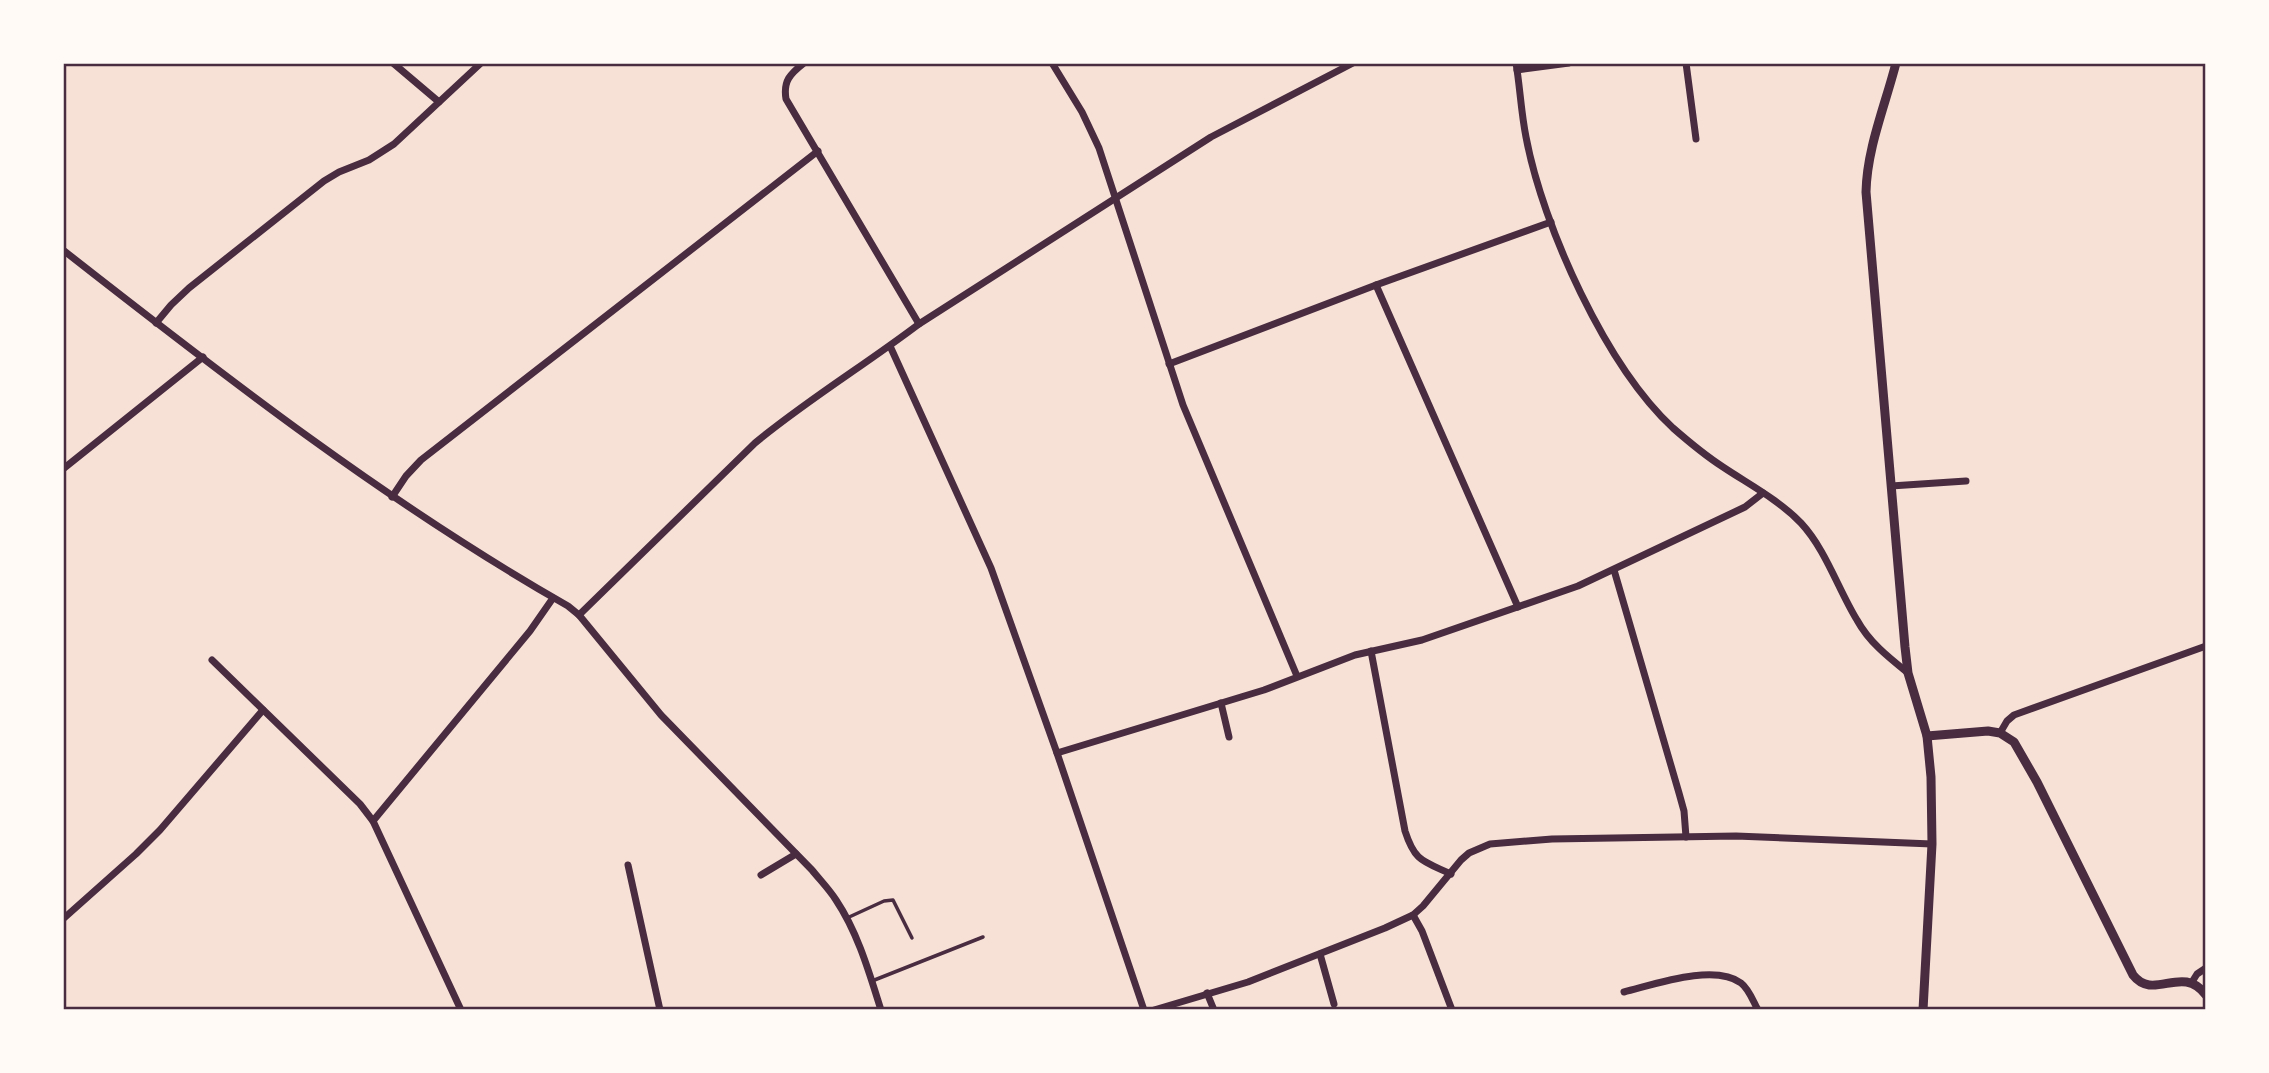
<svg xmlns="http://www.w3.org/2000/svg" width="2269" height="1073" viewBox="0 0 2269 1073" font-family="Raleway,sans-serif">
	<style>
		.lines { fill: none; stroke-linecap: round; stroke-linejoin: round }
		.service { stroke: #4a2c40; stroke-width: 3.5 }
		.minor { stroke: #4a2c40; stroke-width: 7 }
		.tertiary { stroke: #4a2c40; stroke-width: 9 }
		.neatline { fill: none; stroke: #4a2c40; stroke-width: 2.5 }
	</style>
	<rect width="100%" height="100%" fill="#f7e1d7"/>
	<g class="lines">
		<g class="service">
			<polyline points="847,918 884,901 893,900 912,938"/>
			<polyline points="872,981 983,937"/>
		</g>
		<g class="minor">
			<polyline points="393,63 439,102"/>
			<path d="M804,63C790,74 783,81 786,99L919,324"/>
			<polyline points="1052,63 1082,112 1099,148 1183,405 1297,676"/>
			<path d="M1516,63C1520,87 1521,112 1526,137C1543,227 1606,366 1673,428C1689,442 1706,456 1723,467C1750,485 1779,500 1801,523C1826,550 1838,589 1857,620C1869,642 1888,657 1908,673"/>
			<polyline points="1686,63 1696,139"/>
			<polyline points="1517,70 1569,63"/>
			<path d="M63,250C225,377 389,504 568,606L579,615L661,715L812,870C820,880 829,889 836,900C858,933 869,972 881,1010"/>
			<polyline points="1376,285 1518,607"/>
			<polyline points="156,323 171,305 189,288 324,181 339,172 369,160 394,144 481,63"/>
			<polyline points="890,346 991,568 1057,753 1144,1010"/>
			<polyline points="1169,364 1376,285 1551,222"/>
			<polyline points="63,469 203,357"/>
			<polyline points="1891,486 1966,481"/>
			<polyline points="392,497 406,476 421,460 818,151"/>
			<polyline points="1614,570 1679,793 1684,811 1686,837"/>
			<path d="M579,615L755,443C807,400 865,365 919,324L1211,137L1353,63"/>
			<path d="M1371,651L1405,831C1415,862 1423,861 1451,874"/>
			<polyline points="212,660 360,804 373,821 461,1010"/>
			<polyline points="1221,703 1229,737"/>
			<polyline points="2000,733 2007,721 2014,715 2206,646"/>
			<polyline points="1057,753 1264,690 1355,655 1422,640 1578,586 1745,507 1763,493"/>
			<polyline points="373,821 530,631 553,598"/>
			<polyline points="628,865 660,1010"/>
			<polyline points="761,875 796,854"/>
			<polyline points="1413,915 1422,931 1452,1010"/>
			<polyline points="63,919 136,854 160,830 263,710"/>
			<polyline points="1320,954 1334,1004"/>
			<polyline points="2192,982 2197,974 2206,968"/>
			<path d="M1624,992C1653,985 1714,963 1741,983C1749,989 1753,1001 1758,1010"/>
			<polyline points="1207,993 1214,1010"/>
			<polyline points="1154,1010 1248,982 1385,928 1413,915 1423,906 1461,860 1469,853 1490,844 1552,839 1736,836 1932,844"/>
		</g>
		<g class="tertiary">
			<path d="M1896,63C1885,106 1867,148 1866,192L1905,647L1908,673L1927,736L1931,777L1932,844L1923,1010"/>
			<path d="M1927,736L1988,731L2000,733L2014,742L2037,782L2133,975C2154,1002 2182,963 2206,995"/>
		</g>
	</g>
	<rect width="2269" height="1073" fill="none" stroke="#fffaf5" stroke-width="130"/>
	<rect x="65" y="65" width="2139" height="943" class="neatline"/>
</svg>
